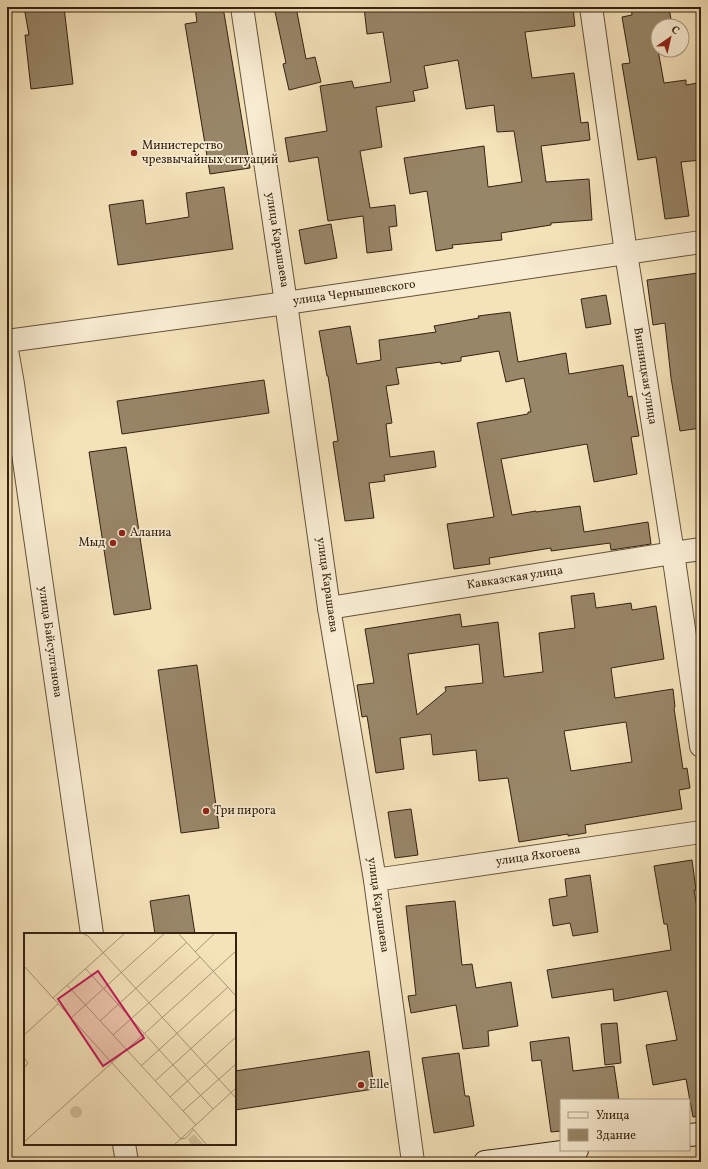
<svg xmlns="http://www.w3.org/2000/svg" width="708" height="1169" viewBox="0 0 708 1169" font-family="Vollkorn,serif">
	<style>
		.building { fill: #988668; stroke: #352211; fill-rule: evenodd }
		.lines { fill: none; stroke-linecap: round; stroke-linejoin: round }
		.minor-casing { stroke: #65523b; stroke-width: 24 }
		.tertiary-casing { stroke: #65523b; stroke-width: 24 }
		.secondary-casing { stroke: #352211; stroke-width: 24 }
		.minor { stroke: #f8ecd2; stroke-width: 22 }
		.tertiary { stroke: #f8ecd2; stroke-width: 22 }
		.secondary { stroke: #f8ecd2; stroke-width: 22 }
		.poi-dot { fill: #8f2418; stroke: #f8ecd2; stroke-width: 1.5 }
		.labels { text-anchor: middle; dominant-baseline: central; stroke-width: 3.5; stroke-linejoin: round; paint-order: stroke }
		.poi-label { font-size: 12px; fill: #352211; stroke: #f8ecd2; text-anchor: start }
		.street-label { font-size: 12px; fill: #352211; stroke: #f8ecd2 }
		.inset-road { fill: none; stroke: #a89576; stroke-width: 1 }
		.view { fill: #c2185b; fill-opacity: 0.15; stroke: #c2185b; stroke-width: 2 }
		.inset-edge { fill: none; stroke: #352211; stroke-width: 2 }
	</style>
	<rect width="100%" height="100%" fill="#f4e2b9"/>
	<filter id="stains"><feTurbulence type="fractalNoise" baseFrequency=".005" numOctaves="4"/><feColorMatrix values="0 0 0 0 .2 0 0 0 0 .09 0 0 0 0 .02 0 0 0 .5 -.17"/></filter>
	<radialGradient id="worn" r=".72"><stop offset=".6" stop-color="#630" stop-opacity="0"/><stop offset="1" stop-color="#630" stop-opacity=".3"/></radialGradient>
	<g class="building">
		<polygon points="24,7 64,7 73,84 31,89 25,35 29,35"/>
		<polygon points="195,7 223,7 250,168 210,174 185,24 197,22"/>
		<polygon points="274,7 296,7 306,59 315,57 321,82 289,90 283,64 286,63"/>
		<polygon points="364,7 518,7 519,12 559,7 573,7 575,26 525,32 532,78 574,73 581,123 588,122 590,140 541,146 546,182 589,179 592,220 551,223 551,225 501,233 502,240 452,245 453,248 436,251 427,191 410,194 404,158 484,146 488,187 522,182 514,131 497,132 494,105 466,109 458,60 424,66 428,88 413,91 415,101 376,107 382,147 360,151 370,208 395,205 397,226 389,227 392,250 367,253 363,216 328,221 318,157 289,162 285,138 327,131 320,86 352,81 354,88 391,82 383,32 367,34"/>
		<polygon points="631,7 669,7 672,26 658,26 658,50 664,83 686,80 686,85 698,83 701,103 701,160 681,162 689,216 665,219 656,157 638,160 622,64 630,63 622,17 632,15"/>
		<polygon points="224,187 233,249 118,265 109,205 143,200 146,224 189,217 186,193"/>
		<polygon points="331,224 337,258 305,264 299,230"/>
		<polygon points="698,273 701,294 701,428 680,431 671,378 665,323 653,325 647,280"/>
		<polygon points="606,295 611,324 586,328 581,299"/>
		<polygon points="510,312 518,362 566,353 569,374 623,365 628,397 632,396 639,436 631,437 637,474 594,482 587,444 501,459 512,515 536,511 536,512 580,506 584,532 648,522 651,544 611,550 610,543 551,551 551,548 489,558 490,564 454,569 447,524 494,517 477,423 528,414 528,412 531,412 524,378 506,382 499,351 461,357 461,361 441,364 441,362 396,368 399,384 386,386 392,423 386,424 390,457 434,451 436,467 384,475 385,481 369,483 374,518 345,521 333,442 338,441 328,376 327,376 319,331 350,326 357,364 381,360 379,340 436,332 434,326 479,318 478,316"/>
		<polygon points="264,380 269,413 122,434 117,401"/>
		<polygon points="126,447 151,609 114,615 89,452"/>
		<path d="M594,593L596,608L631,603L632,610L656,606L664,659L611,668L615,698L673,689L675,707L674,708L683,769L687,768L690,788L679,790L682,809L585,825L586,833L568,836V834L519,842L508,778L479,781L476,750L433,755L431,734L400,738L404,769L376,773L367,716L362,717L357,685L374,683L365,629L460,614L462,627L498,622L504,677L543,672L539,633L575,628L571,596ZM479,644L483,683L445,687L446,691L417,715L408,654ZM626,722L632,762L571,771L564,731Z"/>
		<polygon points="197,665 219,828 181,833 158,670"/>
		<polygon points="411,809 418,855 395,858 388,812"/>
		<polygon points="692,860 696,890 694,890 701,932 701,938 696,938 701,965 701,1116 693,1117 686,1079 653,1085 646,1045 677,1040 667,991 614,1001 613,989 552,998 547,970 671,950 667,924 664,924 654,866"/>
		<polygon points="590,875 598,932 573,936 570,923 553,926 549,899 567,896 565,879"/>
		<polygon points="189,895 195,934 155,934 150,901"/>
		<polygon points="455,901 462,965 472,964 476,988 511,982 518,1026 488,1031 489,1046 463,1049 456,1005 411,1013 408,996 416,995 406,906"/>
		<polygon points="617,1023 621,1063 605,1065 601,1024"/>
		<polygon points="569,1037 573,1071 614,1066 619,1100 561,1100 561,1131 551,1132 541,1060 532,1061 530,1042"/>
		<polygon points="369,1051 374,1089 235,1110 235,1071"/>
		<polygon points="459,1053 465,1096 469,1096 474,1126 434,1133 422,1058"/>
	</g>
	<g class="lines">
		<g class="minor-casing">
			<g id="minor">
				<polyline points="242,7 286,303 329,608 375,880 413,1162"/>
				<polyline points="591,7 626,253 673,553 701,746"/>
				<polyline points="329,608 673,553 701,549"/>
				<polyline points="375,880 701,832"/>
			</g>
		</g>
		<g class="tertiary-casing">
			<g id="tertiary">
				<polyline points="7,341 286,303 701,242"/>
				<polyline points="7,350 13,384 92,934"/>
				<polyline points="124,1144 127,1162"/>
			</g>
		</g>
		<g class="secondary-casing">
			<g id="secondary">
				<polyline points="689,1135 701,1134"/>
				<polyline points="485,1162 577,1150"/>
			</g>
		</g>
		<use href="#minor" class="minor"/>
		<use href="#tertiary" class="tertiary"/>
		<use href="#secondary" class="secondary"/>
	</g>
	<g class="poi-dot">
		<circle cx="134" cy="153" r="4"/>
		<circle cx="122" cy="533" r="4"/>
		<circle cx="113" cy="543" r="4"/>
		<circle cx="206" cy="811" r="4"/>
		<circle cx="361" cy="1085" r="4"/>
	</g>
	<g class="labels">
		<g class="poi-label">
			<text x="142" y="146">Министерство<tspan x="142" dy="14">чрезвычайных ситуаций</tspan></text>
			<text x="130" y="533">Аланиа</text>
			<text x="105" y="543" text-anchor="end">Мыд</text>
			<text x="214" y="811">Три пирога</text>
			<text x="369" y="1085">Elle</text>
		</g>
		<g class="street-label">
			<text transform="translate(277 240) rotate(81)">улица Карашаева</text>
			<text transform="translate(354 293) rotate(-8)">улица Чернышевского</text>
			<text transform="translate(645 376) rotate(81)">Винницкая улица</text>
			<text transform="translate(515 578) rotate(-9)">Кавказская улица</text>
			<text transform="translate(327 585) rotate(82)">улица Карашаева</text>
			<text transform="translate(50 642) rotate(82)">улица Байсултанова</text>
			<text transform="translate(538 856) rotate(-8)">улица Яхогоева</text>
			<text transform="translate(378 905) rotate(82)">улица Карашаева</text>
		</g>
	</g>
	<g transform="translate(24 933)">
		<rect width="212" height="212" fill="#f4e2b9"/>
		<path d="M46 179a6 6 0 1 1 12 0a6 6 0 1 1-12 0ZM170,201L180,212H167L164,206Z" fill="#d4c19c"/>
		<path class="inset-road" d="M58,0L64,3L212,165M154,0L212,63M171,19L191,0M0,33L157,206M61,35L189,176M43,52L172,192M29,65L101,0M47,85L141,0M76,88L163,9M0,102L34,71M89,102L176,24M0,125L4,130L0,135M117,133L204,54M131,148L212,75M146,164L212,104M159,178L212,131M168,195L183,212M157,206L162,205L169,197M0,209L212,18M150,212L212,155"/>
		<path class="view" d="M74,38L120,105L79,133L34,66Z"/>
		<rect width="212" height="212" class="inset-edge"/>
	</g>
	<rect width="708" height="1169" fill="none" stroke="#f4e2b9" stroke-width="24"/>
	<rect x="8" y="8" width="692" height="1153" fill="none" stroke="#352211" stroke-width="2"/>
	<rect x="12" y="12" width="684" height="1145" fill="none" stroke="#352211"/>
	<rect x="560" y="1099" width="130" height="52" fill="#f8ecd2" stroke="#aa9b85"/>
	<rect x="568" y="1112" width="20" height="6" fill="#f8ecd2" stroke="#aa9b85"/>
	<text x="596" y="1119" font-size="12" fill="#352211">Улица</text>
	<rect x="568" y="1129" width="20" height="12" fill="#988668" stroke="#aa9b85"/>
	<text x="596" y="1139" font-size="12" fill="#352211">Здание</text>
	<g transform="translate(670 38) rotate(34)"><circle r="19" fill="#f8ecd2" stroke="#aa9b85"/>
	<path d="M0-3L7 15L0 10L-7 15Z" fill="#8f2418"/>
	<text y="-6" font-size="11" font-weight="bold" text-anchor="middle" fill="#352211">С</text>
	</g>
	<rect width="100%" height="100%" filter="url(#stains)"/>
	<rect width="100%" height="100%" fill="url(#worn)"/>
</svg>
